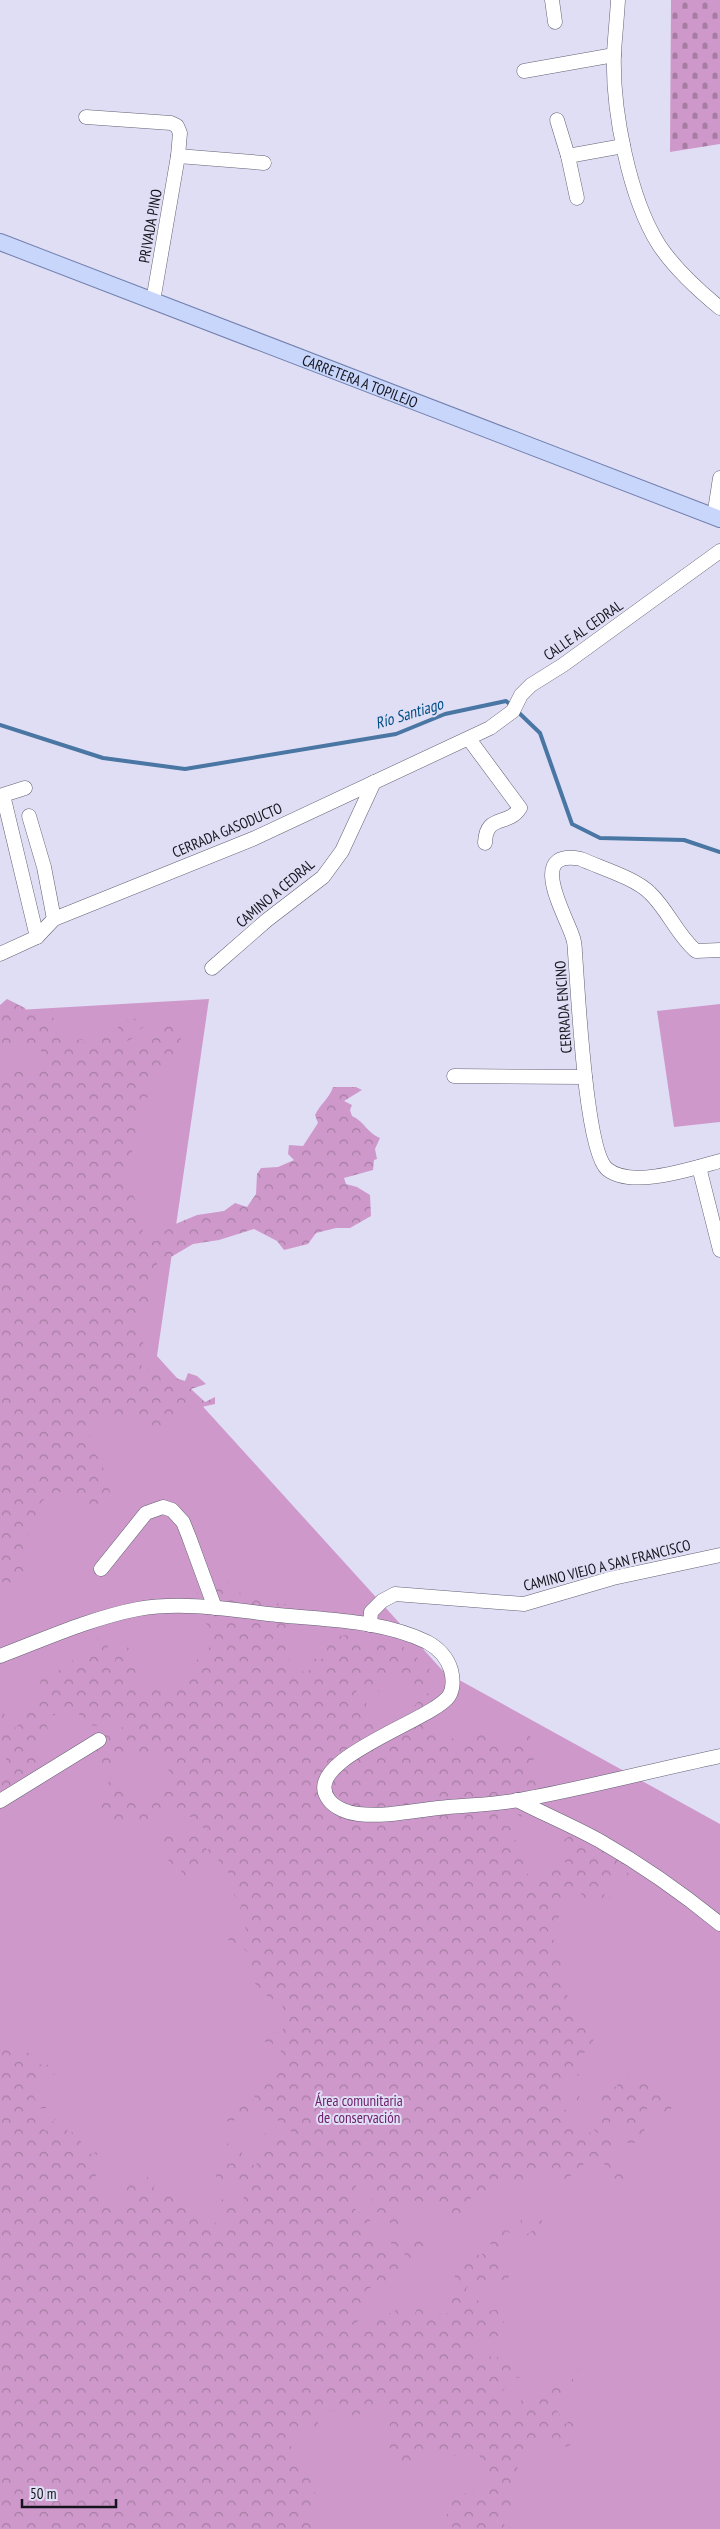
<svg xmlns="http://www.w3.org/2000/svg" width="720" height="2529" viewBox="0 0 720 2529" font-family="'PT Sans Narrow',sans-serif">
	<style>
		.green { fill: #ce99ca }
		.forest { fill: url(#forest-crowns) }
		.cemetery { fill: url(#cemetery-stones) }
		.lines { fill: none; stroke-linecap: round; stroke-linejoin: round }
		.stream { stroke: #4976a3; stroke-width: 4 }
		.minor-casing { stroke: #626174; stroke-width: 15 }
		.major-casing { stroke: #7281ad; stroke-width: 18 }
		.minor { stroke: #fff; stroke-width: 14 }
		.major { stroke: #c8d6fc; stroke-width: 16 }
		.labels { text-anchor: middle; dominant-baseline: central; stroke-width: 4; stroke-linejoin: round; paint-order: stroke }
		.street-label { font-size: 15px; fill: #16151d; stroke: #e0def5 }
		.park-label { font-size: 15px; fill: #6e216c; stroke: #e0def5 }
		.water-label { font-size: 16px; font-style: italic; fill: #004e86; stroke: #e0def5 }
	</style>
	<defs>
		<pattern id="forest-crowns" width="20" height="18" patternUnits="userSpaceOnUse" patternTransform="scale(1.25)"><rect width="20" height="18" fill="#ce99ca"/><path d="M2 6a3 3 0 1 1 6 0M12 15a3 3 0 1 1 6 0" fill="none" stroke="#a67ca3"/></pattern>
		<pattern id="cemetery-stones" width="16" height="16" patternUnits="userSpaceOnUse" patternTransform="scale(1.25)"><rect width="16" height="16" fill="#ce99ca"/><path d="M2 7V4a2 2 0 0 1 4 0v3zM10 15v-3a2 2 0 0 1 4 0v3z" fill="#a67ca3"/></pattern>
	</defs>
	<rect width="100%" height="100%" fill="#e0def5"/>
	<g class="green">
		<polygon points="209,999 157,1356 443,1671 720,1824 720,2529 0,2529 0,1011"/>
		<polygon points="720,1004 720,1122 674,1127 657,1011"/>
	</g>
	<g class="forest">
		<path d="M7,999L25,1008L27,1015L52,1017L65,1029L62,1034L63,1043L82,1039L88,1046L101,1040L106,1026L116,1032L121,1021L145,1017L151,1021L138,1031L137,1041L133,1038L124,1043L128,1059H136L134,1054L147,1040L148,1030L165,1023L184,1028L175,1057L161,1068L148,1088L152,1096L146,1098L133,1114L137,1141L123,1171L137,1204L145,1241H157L159,1236L173,1225L197,1215L224,1211L235,1203L247,1207L256,1194L257,1174L261,1168L278,1167L294,1160L288,1154L289,1145L303,1146L318,1123L315,1115C320,1104 329,1099 333,1087H356L362,1090L344,1101L352,1105L350,1110L352,1116C364,1121 368,1134 380,1138L375,1149L377,1159L374,1160L373,1170L344,1178L346,1184L357,1187L370,1195L371,1216L350,1228H336L316,1233L308,1244L284,1250L277,1241L254,1229L219,1240L193,1244L171,1257L157,1261V1275L151,1287L152,1304L147,1306L137,1319C143,1331 141,1342 147,1354L145,1359L140,1360L142,1367L185,1381L188,1373L197,1376L206,1384L191,1389L205,1402L215,1397V1404L180,1412L170,1425L139,1428L131,1415L116,1416L111,1414L89,1429L91,1450L101,1460L111,1495L104,1507L93,1511L71,1491L53,1493L41,1502L27,1537L23,1571L14,1583L0,1582V1143L11,1141L10,1132L0,1135V1081L6,1076L5,1066C21,1075 30,1071 47,1066L49,1059L43,1057L39,1044L14,1050L8,1060L0,1051V1005Z"/>
		<path d="M225,1580L245,1597H257L262,1602L306,1606L294,1628L283,1641L290,1657L289,1675L313,1669L308,1656L315,1659H324L325,1646L332,1631L342,1636L345,1635L382,1644H400L420,1660L416,1667L417,1674L427,1663L434,1681L431,1689L420,1684L404,1691L400,1680L394,1679L389,1675L375,1676L381,1664L363,1668L377,1683L380,1691L373,1694L362,1684L356,1692L358,1697L366,1699L367,1713L377,1721H405C409,1708 419,1705 423,1692L430,1694L433,1708L426,1715L429,1724H433L441,1734L462,1742L486,1728L500,1746L529,1732L535,1753L531,1770L532,1780L540,1782L530,1793L522,1817L512,1812L504,1816L505,1826H520L511,1834L514,1840L525,1843L524,1852L530,1855L526,1871L531,1880L541,1879L549,1869L557,1870L561,1865L567,1864L560,1857L564,1840L571,1835L574,1840L588,1836L610,1850L618,1841L629,1875L605,1884L603,1894L610,1897L609,1901L603,1905L592,1898H583L581,1893L571,1890L572,1894L563,1901L557,1925L551,1932L561,1964L559,1977L574,2010L597,2031L591,2046L577,2061L579,2075L560,2087L580,2095L575,2110L567,2100L559,2109L568,2110L572,2121L580,2124L597,2138L601,2136L594,2130L600,2101L608,2086L617,2087L619,2077C633,2078 651,2078 661,2090C665,2096 666,2101 672,2107L666,2119L661,2106L648,2101L647,2109L641,2116L646,2127L641,2137L653,2140L644,2150L636,2143H626L629,2136L610,2121V2130L614,2140L611,2147L612,2166L631,2176L618,2181L609,2173L606,2165L591,2159H584L583,2168L574,2172L566,2181L550,2187L539,2182L555,2176L552,2169L526,2174L519,2185L498,2183L497,2191L479,2198L469,2187C471,2206 477,2209 458,2220L451,2215L450,2210L439,2208L430,2201L423,2210L413,2198H402L398,2204L391,2206L395,2219L402,2222L401,2236L386,2218L377,2212L365,2180L359,2178L350,2205L371,2221L359,2226L373,2232C380,2249 384,2256 403,2259L406,2250L404,2247L394,2248L388,2238L390,2231L401,2239L407,2236L418,2235L426,2243L412,2255L420,2258L422,2262L406,2267L395,2281H372L371,2287L364,2293V2297L369,2293L376,2301L366,2304L362,2319L350,2326L365,2329L372,2320L380,2318L381,2313H391L404,2305L414,2315L419,2305L441,2314L450,2313L449,2292L458,2289L453,2269L461,2267L469,2254L474,2252L480,2256L492,2246L487,2239L506,2222L518,2228L522,2217V2237L532,2231L540,2219L549,2229L544,2237L522,2239L506,2231L499,2251L506,2266L511,2271L504,2290L485,2281L466,2288C473,2298 481,2301 487,2311L502,2309L504,2322L497,2328L505,2334L476,2342L475,2352L489,2351L492,2361L509,2349L508,2361L516,2368L521,2377L512,2379L498,2397L504,2405L518,2408V2420L524,2415L520,2396H527L539,2402C549,2387 547,2381 568,2386L579,2368C583,2384 567,2398 556,2409L567,2425L568,2416L574,2419L579,2431H571L572,2444L567,2447L541,2443L513,2455L519,2472L512,2475L523,2485L514,2489L512,2515L503,2524L513,2529L441,2527L449,2510L440,2509L441,2498L453,2496L460,2499L465,2493L484,2495L487,2485L479,2465L480,2456C465,2454 452,2452 442,2465L430,2450L410,2461L407,2472L399,2464L395,2452L383,2442L391,2438L388,2412L378,2404L374,2409L364,2404L358,2418H350L331,2410L317,2417L319,2431L293,2435L282,2444L297,2448L294,2453L297,2466C312,2477 315,2489 318,2506L307,2515L310,2520L308,2524H318L319,2529H0L1,2052L4,2048L29,2053L33,2064L48,2065L55,2074L34,2081L35,2084L32,2092L35,2099L48,2108L36,2109L39,2116L35,2121L46,2131L48,2125L56,2119L66,2130L74,2133L91,2154L99,2151L95,2158L102,2167L92,2181L97,2193L123,2207L125,2189L136,2180L145,2181L149,2175L162,2179L153,2187L174,2199L176,2205L182,2208H189L195,2216L211,2225L219,2221L223,2227L233,2225L234,2219L223,2221L216,2207L219,2199L241,2203L245,2195L252,2192L239,2186L228,2177L216,2183V2166L234,2163L237,2158L231,2152L226,2157L217,2148H208L224,2142L242,2150V2165H257L253,2155L269,2143L260,2142L256,2133L275,2134L282,2140L295,2135C286,2126 276,2121 268,2110L253,2112L251,2120L245,2114L230,2123L223,2117L230,2101L236,2104L256,2099L250,2089L254,2084L264,2090C265,2067 273,2073 278,2059L282,2060L280,2046L262,2041L266,2031L281,2033L287,2021L273,2018L283,2009L282,2004L266,2005L267,1993C250,1987 250,1969 248,1952L228,1940L234,1933L251,1944C250,1932 242,1924 238,1913L241,1906L233,1893L219,1890L227,1888L234,1875L217,1868L219,1857L230,1862L225,1853L211,1852L208,1865L191,1871L189,1875L183,1878L181,1870L167,1862L174,1854L161,1853L168,1847L157,1848L149,1838V1831L156,1840H163L173,1829C182,1837 188,1836 199,1832L207,1850L213,1847L212,1834L199,1825L197,1820L186,1815L175,1820L170,1808L156,1809L153,1817L138,1826L130,1822L116,1829L99,1819V1805L104,1794L102,1788L113,1778L117,1780L122,1793L134,1795L139,1803L145,1798L152,1797V1794L167,1790L164,1784L169,1773L167,1760L156,1752L136,1755L110,1768L108,1765L97,1763L94,1751L101,1735L107,1731L112,1734L126,1725L113,1717L106,1718L103,1727L90,1725L74,1709L47,1708L56,1715L48,1716L42,1710L50,1736L37,1750V1763L32,1765L29,1769L32,1774L21,1783L23,1798L0,1800V1785L6,1779V1756L0,1743V1706L4,1714L16,1722L12,1727L14,1729L21,1722C20,1707 26,1708 37,1701L41,1678L54,1674L84,1652L101,1657L95,1644L100,1633L108,1646L107,1661H115L118,1639L130,1649L139,1685L147,1696L151,1687L157,1690L177,1686L189,1668L210,1647L207,1624C195,1615 197,1602 198,1588L216,1587Z"/>
	</g>
	<polygon class="cemetery" points="671,0 720,0 720,144 670,152"/>
	<g class="lines">
		<g class="stream">
			<polyline points="517,711 540,733 572,824 600,838 684,840 720,852"/>
			<polyline points="0,725 103,758 185,769 396,734 445,714 506,701 512,706"/>
		</g>
		<g class="minor-casing">
			<g id="minor">
				<polyline points="552,0 555,22"/>
				<path d="M618,0C617,18 615,36 614,53C612,109 629,198 659,245C675,269 698,290 720,308"/>
				<polyline points="524,71 614,55"/>
				<polyline points="86,117 171,123 177,126 180,133 178,156 153,301"/>
				<polyline points="557,120 568,156 577,198"/>
				<polyline points="178,156 264,163"/>
				<polyline points="568,156 623,146"/>
				<polyline points="714,517 720,478"/>
				<path d="M469,739L520,808C508,827 486,813 485,843"/>
				<polyline points="25,788 3,795 37,937"/>
				<polyline points="29,816 44,867 54,919"/>
				<path d="M720,950L696,951C677,935 668,910 650,893C635,878 601,868 581,859C526,848 565,914 572,935C574,940 575,947 575,953C578,989 585,1150 607,1169C631,1189 691,1169 720,1161"/>
				<polyline points="0,954 37,937 54,919 255,838 490,728 513,711 521,695 531,685 563,665 720,551"/>
				<polyline points="212,968 267,920 323,877 342,851 374,782"/>
				<polyline points="454,1076 585,1077"/>
				<polyline points="699,1167 720,1250"/>
				<polyline points="101,1569 146,1513 163,1507 172,1510 183,1522 189,1537 215,1608"/>
				<polyline points="370,1625 371,1612 382,1601 395,1594 524,1604 613,1578 720,1555"/>
				<path d="M0,1656C45,1639 91,1618 138,1609C184,1601 233,1610 278,1615C327,1620 382,1620 427,1642C438,1648 447,1657 451,1670C453,1678 454,1688 449,1696C432,1721 298,1760 329,1800C335,1808 348,1813 358,1814C385,1817 412,1811 438,1808C465,1805 493,1805 519,1800C586,1788 653,1770 720,1756"/>
				<path d="M517,1800C544,1814 573,1826 600,1841C642,1865 682,1893 720,1924"/>
				<polyline points="0,1801 99,1740"/>
			</g>
		</g>
		<g class="major-casing">
			<g id="major">
				<path id="s1" d="M0,242L720,519"/>
			</g>
		</g>
		<use href="#minor" class="minor"/>
		<use href="#major" class="major"/>
	</g>
	<g class="labels">
		<g class="street-label">
			<text transform="translate(150 226) rotate(-80)">PRIVADA PINO</text>
			<text stroke="none"><textPath href="#s1" startOffset="386">CARRETERA A TOPILEJO</textPath></text>
			<text transform="translate(583 630) rotate(-35)">CALLE AL CEDRAL</text>
			<text transform="translate(227 830) rotate(-23)">CERRADA GASODUCTO</text>
			<text transform="translate(275 893) rotate(-40)">CAMINO A CEDRAL</text>
			<text transform="translate(563 1007) rotate(-94)">CERRADA ENCINO</text>
			<text transform="translate(607 1565) rotate(-14)">CAMINO VIEJO A SAN FRANCISCO</text>
		</g>
		<g class="park-label">
			<text x="359" y="2100">Área comunitaria<tspan x="359" dy="17">de conservación</tspan></text>
		</g>
		<g class="water-label">
			<text transform="translate(409 713) rotate(-17)">Río Santiago</text>
		</g>
	</g>
	<path d="M22 2499v8h94v-8" fill="none" stroke="#16151d" stroke-width="2.5"/>
	<text x="30" y="2499" font-size="15" fill="#16151d" stroke="#e0def5" stroke-width="4" paint-order="stroke">50 m</text>
</svg>
